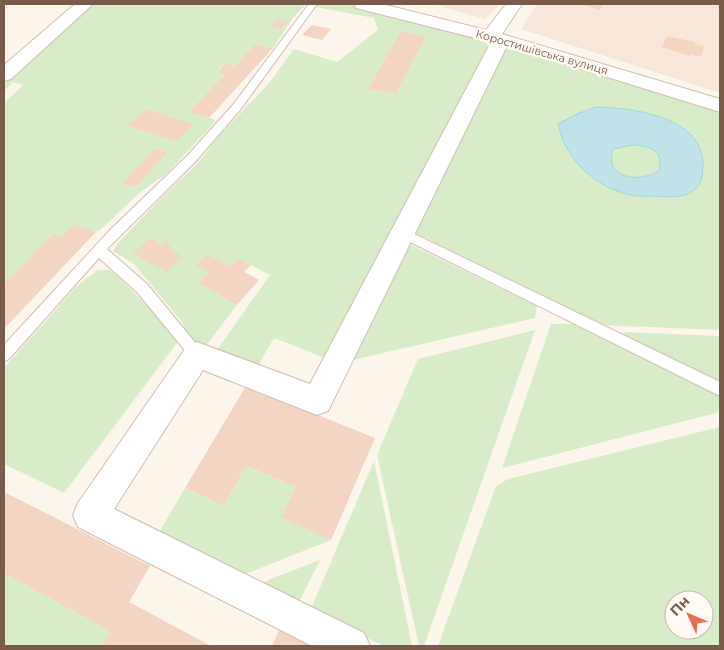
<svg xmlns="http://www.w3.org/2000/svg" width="724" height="650" viewBox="0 0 724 650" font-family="Montserrat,sans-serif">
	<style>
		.residential { fill: #f5e8da }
		.green { fill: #d8ecc9; fill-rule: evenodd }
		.water { fill: #bfe3e8; stroke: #a5d3da; fill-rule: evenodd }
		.building { fill: #f3d5c3 }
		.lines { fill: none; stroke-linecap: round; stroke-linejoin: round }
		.lane-casing { stroke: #d1beb0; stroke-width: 2 }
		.street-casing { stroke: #d1beb0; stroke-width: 2 }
		.lane { fill: #fff; fill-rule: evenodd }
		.street { fill: #fff; fill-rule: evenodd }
		.labels { text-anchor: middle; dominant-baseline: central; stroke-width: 5; stroke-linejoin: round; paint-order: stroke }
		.far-street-label { font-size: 11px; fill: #7a5c4d; stroke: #fffaf3 }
	</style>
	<rect width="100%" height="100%" fill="#fdf6ec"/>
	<g class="residential">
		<polygon points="434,4 500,4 485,19"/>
		<polygon points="537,4 720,4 720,93 521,29"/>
	</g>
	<g class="green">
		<path d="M91,4H306L292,19L273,48L255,44L234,66L226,63L218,71L225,74L189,111L215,120V122L166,174L139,193L99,231L61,237L53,235L4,284V103L23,85L13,82L4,91V82ZM146,109L193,124L176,142L127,126ZM155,148L168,152L136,187L122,183Z"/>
		<path d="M318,4H346L492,41L330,360L274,338L256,369L215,353L270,275L238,258L230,266L208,254L197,264L209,272L198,283L237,305L205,347L192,341L182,322L134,264L113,251L117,244L165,194L197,164L219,136L269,83L294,49L337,62L378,30L374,18L316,7ZM401,32L426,36L396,94L368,89Z"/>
		<polygon points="503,49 515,50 570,64 720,111 720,330 600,325 412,231"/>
		<polygon points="411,245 537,306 535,318 344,362 405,247"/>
		<path d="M98,270H109L114,273C137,294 157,317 179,340L64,493L4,464V368L77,286Z"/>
		<polygon points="551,324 573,324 720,396 720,410 716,413 502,468"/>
		<polygon points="535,330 424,646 419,646 377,455 418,359"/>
		<polygon points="624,332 720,336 720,383 626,338"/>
		<path d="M720,427V646H438L496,486L508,479ZM674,600H704V630H674Z"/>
		<polygon points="374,461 412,646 384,646 310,611"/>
		<polygon points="246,466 296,487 282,517 331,540 240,576 158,534 185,488 224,506"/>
		<polygon points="320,560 298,604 258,584"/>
		<polygon points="4,573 111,632 102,646 4,646"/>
	</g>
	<path class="water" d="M596,107C632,108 702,116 703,164C703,174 702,185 693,191C685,198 667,197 656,196C647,196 635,197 626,194C593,185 565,158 558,124L577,114ZM632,145C650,146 664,150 659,171C639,183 603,179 613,149Z"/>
	<g class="building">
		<polygon points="582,4 605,4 600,10"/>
		<polygon points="276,20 287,22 281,29 270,27"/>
		<polygon points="312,25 331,29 322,40 302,35"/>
		<polygon points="401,31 426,36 396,94 368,89"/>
		<polygon points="667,36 695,42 694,44 704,46 701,57 691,54 690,56 662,47"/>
		<polygon points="255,44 273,48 209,118 188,112 225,74 218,72 226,63 234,66"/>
		<polygon points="146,109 194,124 176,142 127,126"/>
		<polygon points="155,148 168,152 136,187 122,183"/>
		<polygon points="74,224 96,232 4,329 4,284 53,234 61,237"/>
		<polygon points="150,238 162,245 165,241 172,245 168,249 183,256 167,272 133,254"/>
		<polygon points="208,254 230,266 238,258 251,265 244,272 259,280 237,305 198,283 209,272 196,265"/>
		<polygon points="246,386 375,438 331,540 281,517 296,487 246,466 224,506 185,488"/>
		<polygon points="4,492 150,566 129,602 211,646 102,646 111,632 4,573"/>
		<polygon points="280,628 317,646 272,646"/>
	</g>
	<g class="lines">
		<g class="lane-casing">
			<g id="lane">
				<polygon points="309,4 317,4 240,110 195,162 107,249 147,284 202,351 204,355 202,359 197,361 192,359 137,292 99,258 9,359 4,361 4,345 110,230 187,156 232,106"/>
				<polygon points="402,228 720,382 720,396 398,236 396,233 398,230"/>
			</g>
		</g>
		<g class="street-casing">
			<g id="street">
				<polygon points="75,4 93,4 11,79 4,81 4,65"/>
				<polygon points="354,4 382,4 486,30 506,4 522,4 502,34 720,99 720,112 507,46 328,411 317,415 203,370 114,509 364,633 370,646 312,646 78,527 73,515 78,503 187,346 197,342 310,384 491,42 356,8"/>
			</g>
		</g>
		<use href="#lane" class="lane"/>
		<use href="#street" class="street"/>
	</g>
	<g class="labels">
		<g class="far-street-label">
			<text transform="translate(542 52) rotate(16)">Коростишівська вулиця</text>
		</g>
	</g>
	<rect width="724" height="650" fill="none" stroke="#7a5c4d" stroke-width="10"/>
	<g transform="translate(689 615) rotate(314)"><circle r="24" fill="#fffaf3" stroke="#cabbb1"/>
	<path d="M0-4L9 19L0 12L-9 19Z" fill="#e76f51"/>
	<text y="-8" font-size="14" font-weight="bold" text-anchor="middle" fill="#7a5c4d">Пн</text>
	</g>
</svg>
